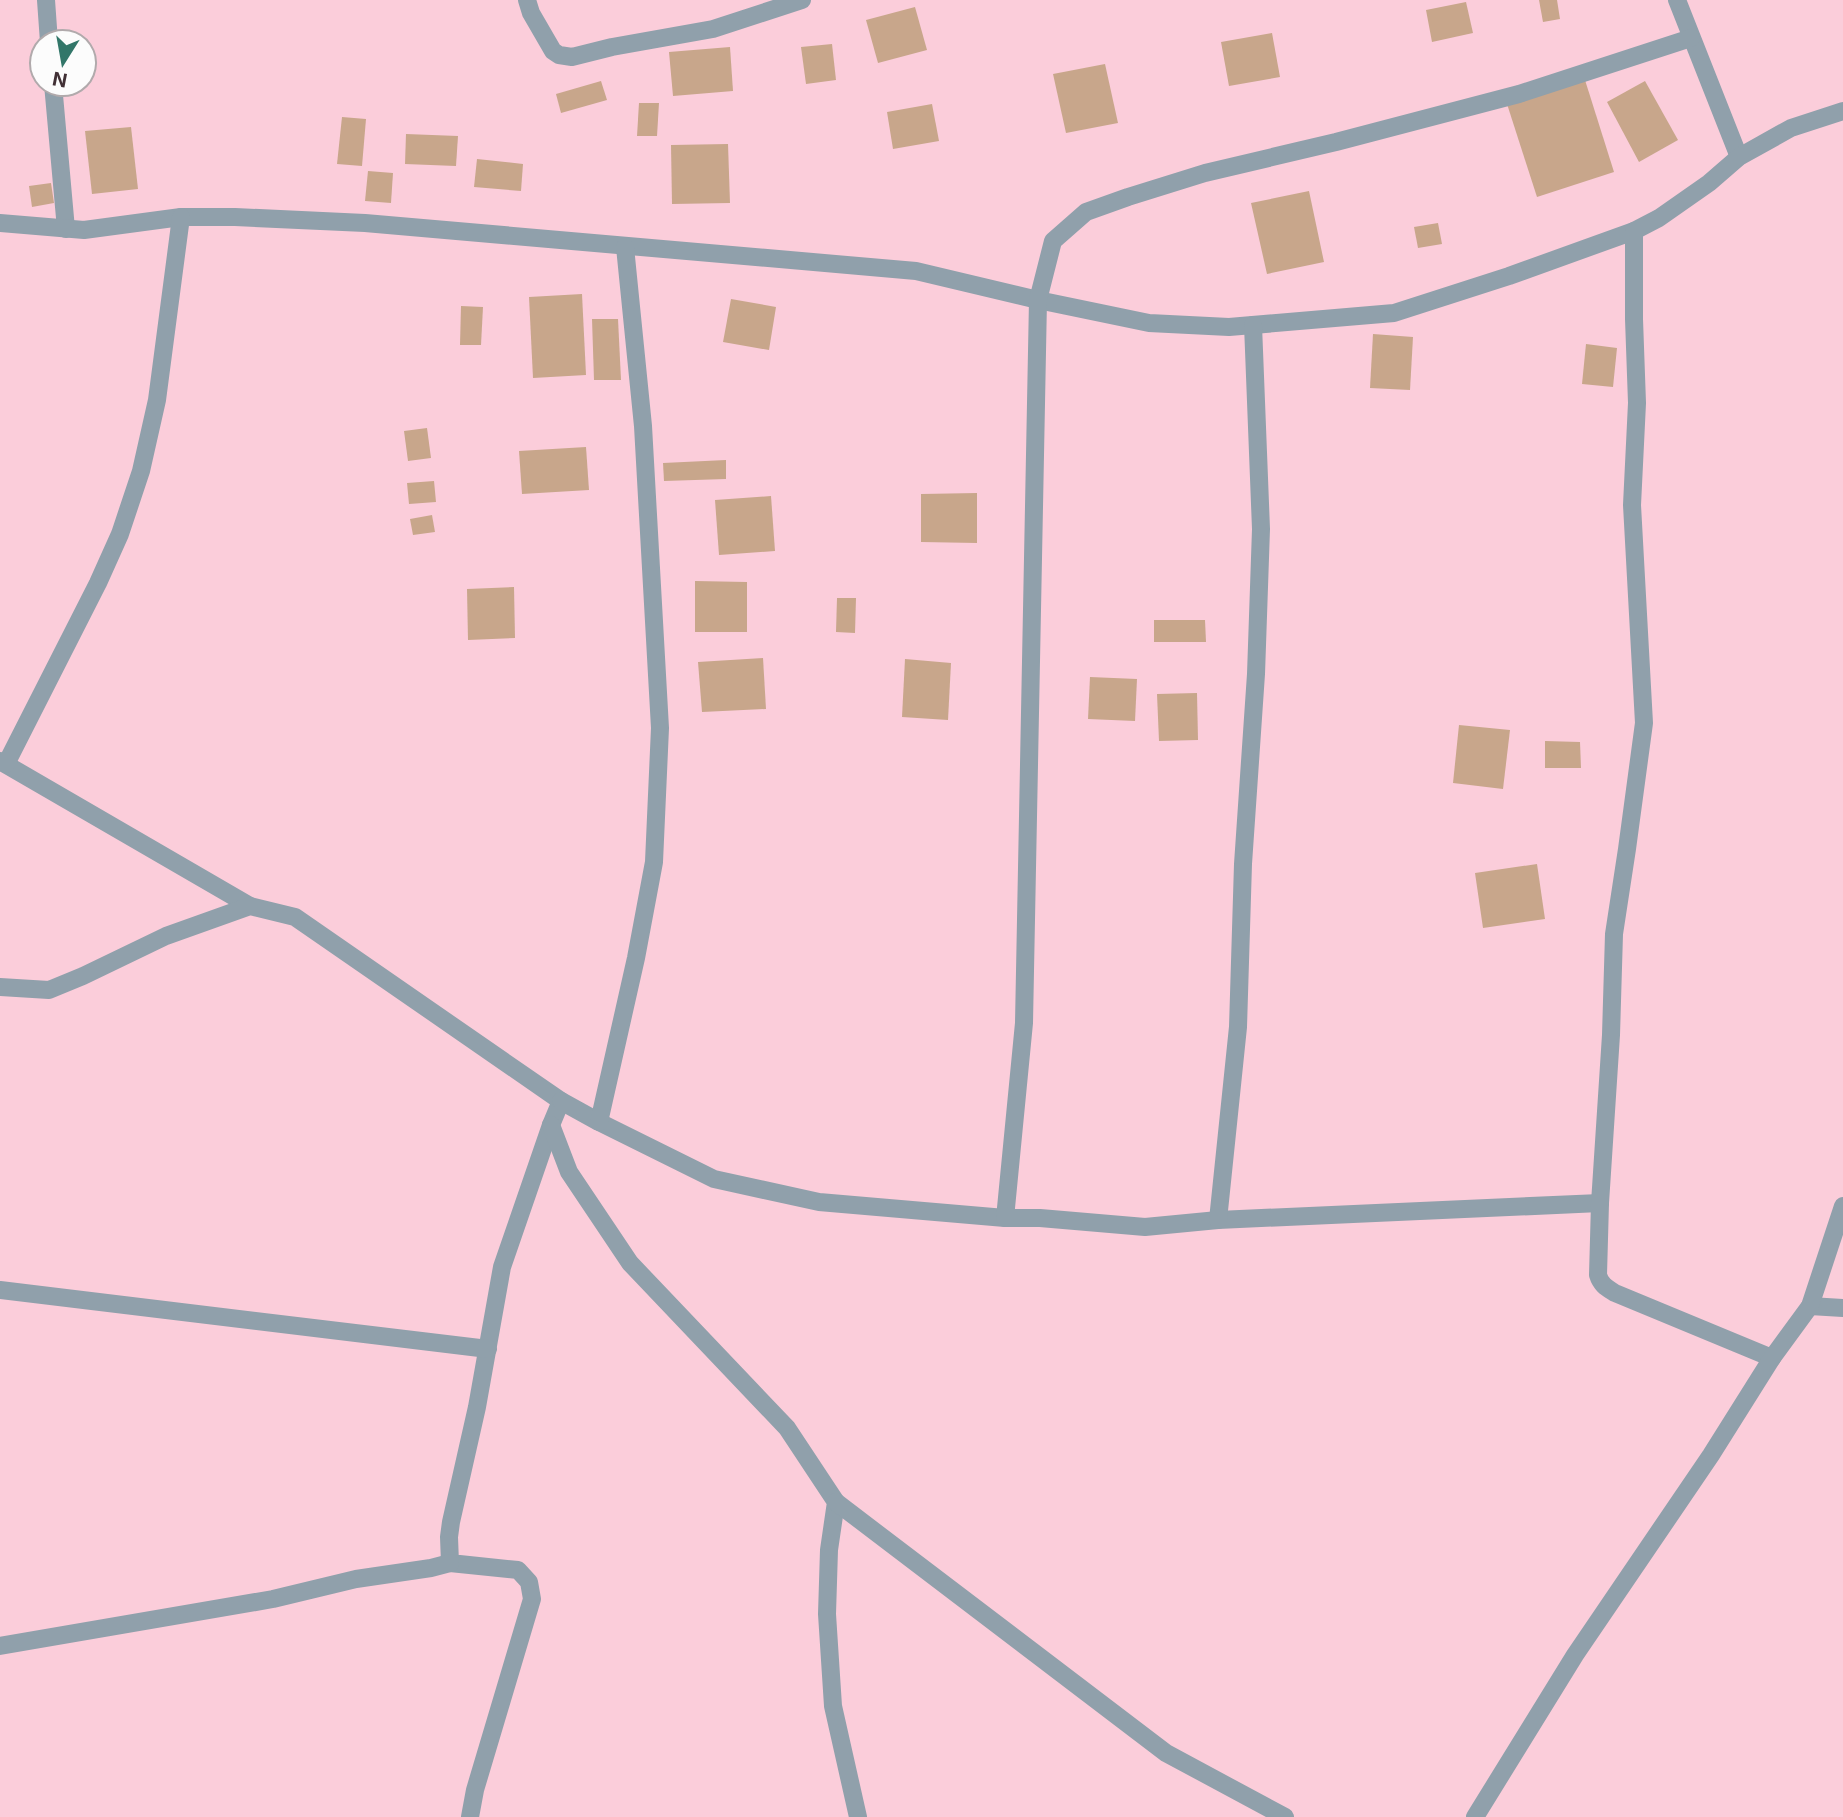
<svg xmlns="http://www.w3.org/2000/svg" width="1843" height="1817" viewBox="0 0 1843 1817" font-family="Inter,sans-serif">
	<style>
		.building { fill: #c8a68b }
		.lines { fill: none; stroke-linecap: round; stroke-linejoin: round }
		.minor { stroke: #90a0ab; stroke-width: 18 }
	</style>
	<rect width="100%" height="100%" fill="#fbcdda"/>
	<g class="building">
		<polygon points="1539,0 1557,0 1560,19 1543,22"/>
		<polygon points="1466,2 1473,33 1432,42 1426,10"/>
		<polygon points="915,7 927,50 878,63 866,20"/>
		<polygon points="1272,33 1280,77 1229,86 1221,42"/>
		<polygon points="832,44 836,80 806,84 801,47"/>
		<polygon points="730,47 733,91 673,96 669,52"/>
		<polygon points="1105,64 1118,123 1066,133 1053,74"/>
		<polygon points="1585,80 1614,172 1537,197 1507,104"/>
		<polygon points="601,81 607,100 561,113 556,94"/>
		<polygon points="1645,81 1678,140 1639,162 1607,102"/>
		<polygon points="639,103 659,103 657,136 637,136"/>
		<polygon points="932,104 939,141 893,149 887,112"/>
		<polygon points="342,117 366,119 362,166 337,164"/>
		<polygon points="131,127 138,189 92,194 85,131"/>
		<polygon points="406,134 458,136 456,166 405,164"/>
		<polygon points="728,144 730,203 672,204 671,145"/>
		<polygon points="477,159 523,164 521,191 474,187"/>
		<polygon points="368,171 393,173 391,203 365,201"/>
		<polygon points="51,183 54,203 32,207 29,186"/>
		<polygon points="1309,191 1324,262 1267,274 1251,203"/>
		<polygon points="1438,223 1442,244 1418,248 1414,227"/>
		<polygon points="582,294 586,375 533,378 529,297"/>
		<polygon points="731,299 776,307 769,350 723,342"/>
		<polygon points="461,306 483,307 481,345 460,345"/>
		<polygon points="592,319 618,319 621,380 594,380"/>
		<polygon points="1373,334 1413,337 1410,390 1370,388"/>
		<polygon points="1586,344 1617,348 1613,387 1582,384"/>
		<polygon points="427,428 431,458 408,461 404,431"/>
		<polygon points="586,447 589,490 522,494 519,451"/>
		<polygon points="726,460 726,479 664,481 663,463"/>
		<polygon points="434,481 436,502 409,504 407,483"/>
		<polygon points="977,493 977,543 921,542 921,494"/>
		<polygon points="771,496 775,551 719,555 715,500"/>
		<polygon points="432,515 435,532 413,535 410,519"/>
		<polygon points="695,581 747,582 747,632 695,632"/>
		<polygon points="514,587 515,638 468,640 467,589"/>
		<polygon points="837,598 856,598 855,633 836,632"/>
		<polygon points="1154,620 1205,620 1206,642 1154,642"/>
		<polygon points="763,658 766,709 702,712 698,662"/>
		<polygon points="905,659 951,663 948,720 902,717"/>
		<polygon points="1090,677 1137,679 1135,721 1088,719"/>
		<polygon points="1197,693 1198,740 1159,741 1157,694"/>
		<polygon points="1459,725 1510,730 1503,789 1453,783"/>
		<polygon points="1545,741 1580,742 1581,768 1545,768"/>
		<polygon points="1537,864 1545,919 1483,928 1475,873"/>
	</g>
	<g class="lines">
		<g class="minor">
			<polyline points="46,0 49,42"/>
			<polyline points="527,0 531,13 553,51 559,55 572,57 612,47 713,29 802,0"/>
			<polyline points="1677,0 1739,157"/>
			<polyline points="53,84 66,229"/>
			<polyline points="0,223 84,230 181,217 235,217 365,223 916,271 1038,300 1149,323 1229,327 1394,313 1509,276 1634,231"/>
			<polyline points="0,761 250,906"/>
			<polyline points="6,764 98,583 120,534 141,471 157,400 181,217"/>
			<polyline points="0,987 49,990 83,976 166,936 250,906 295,917 561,1101 551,1125 502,1267 477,1407 451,1522 449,1537 450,1563 518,1570 529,1582 532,1599 475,1790 470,1817"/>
			<polyline points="561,1101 599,1122 714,1179 819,1202 1005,1218"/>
			<polyline points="599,1122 636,958 654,862 660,728 643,426 625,247"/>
			<polyline points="551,1125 569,1172 630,1263 787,1428 836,1502 829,1550 827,1614 833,1706 858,1817"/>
			<polyline points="1600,1203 1218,1220 1145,1227 1040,1218 1005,1218 1024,1023 1038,300 1053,241 1086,212 1128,197 1205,173 1336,142 1519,94 1691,38"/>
			<polyline points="1218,1220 1238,1027 1243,864 1256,674 1261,529 1253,325"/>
			<polyline points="0,1290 488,1349"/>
			<polyline points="1810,1306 1843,1308"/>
			<path d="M1772,1358L1615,1293C1607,1288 1601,1285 1598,1275L1600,1203L1611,1035L1614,934L1627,849L1644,723L1632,505L1637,403L1634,319V231L1659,218L1709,183L1739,157L1791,128L1843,111"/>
			<polyline points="836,1502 1166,1753 1285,1817"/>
			<polyline points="0,1646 273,1599 356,1579 431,1568 450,1563"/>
			<polyline points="1475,1817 1575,1655 1711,1455 1772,1358 1810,1306 1843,1206"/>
		</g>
	</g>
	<g transform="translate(63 63) rotate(191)"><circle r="33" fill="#fcfcfc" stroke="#b1aaac" stroke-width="2"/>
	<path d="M0-5L12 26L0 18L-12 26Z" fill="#327669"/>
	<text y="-10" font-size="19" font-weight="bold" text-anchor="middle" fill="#413035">N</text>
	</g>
</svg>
